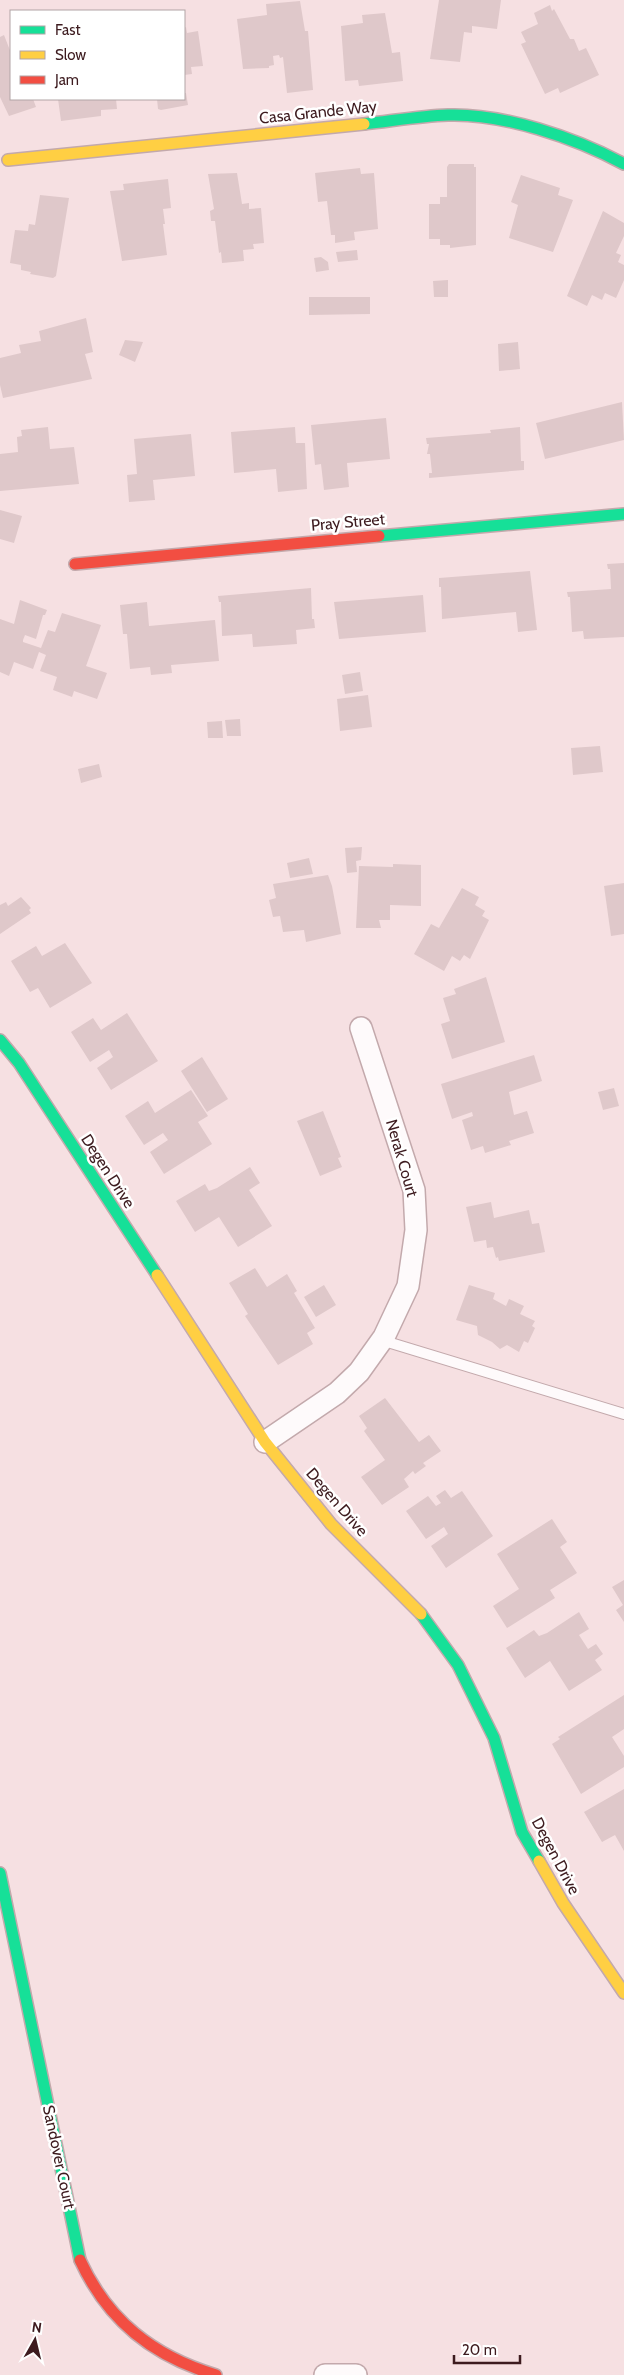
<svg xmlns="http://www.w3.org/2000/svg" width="624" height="2375" viewBox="0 0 624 2375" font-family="Cabin,sans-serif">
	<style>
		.building { fill: #dfc8ca }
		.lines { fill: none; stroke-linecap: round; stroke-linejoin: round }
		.lane-casing { stroke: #c3a9ac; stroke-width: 12 }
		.street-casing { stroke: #c3a9ac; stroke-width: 24 }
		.fast-casing { stroke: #c3a9ac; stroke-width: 14 }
		.slow-casing { stroke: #c3a9ac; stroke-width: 14 }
		.jam-casing { stroke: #c3a9ac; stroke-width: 14 }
		.lane { stroke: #fefafb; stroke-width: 10 }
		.street { stroke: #fefafb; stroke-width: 21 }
		.fast { stroke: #16e098; stroke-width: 11 }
		.slow { stroke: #ffcf43; stroke-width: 11 }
		.jam { stroke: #f24e42; stroke-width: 11 }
		.labels { text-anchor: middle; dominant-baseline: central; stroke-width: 5; stroke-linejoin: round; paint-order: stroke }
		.street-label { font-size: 16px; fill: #3d1b1f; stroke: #fff }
	</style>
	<rect width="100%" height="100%" fill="#f6e0e2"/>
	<g class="building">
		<polygon points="439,0 501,0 497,29 472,26 472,33 464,32 460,62 430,59"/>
		<polygon points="300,1 305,31 308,31 313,90 287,93 283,57 280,58 279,55 273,56 274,65 269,66 269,68 243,69 237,19 267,15 266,4"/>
		<polygon points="550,5 552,11 554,9 570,39 574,39 579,51 586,48 599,75 560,93 558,88 545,94 521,44 526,42 521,32 538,24 534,13"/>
		<polygon points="385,13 392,53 400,52 403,81 359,86 358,80 345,81 341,26 363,23 362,15"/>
		<polygon points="186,27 187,33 198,31 203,66 191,67 192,74 184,75 184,28"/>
		<polygon points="4,35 11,53 11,99 33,99 36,107 9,116 0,97 0,37"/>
		<polygon points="184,93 186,93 188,105 161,110 158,109 157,99 184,99"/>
		<polygon points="58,99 116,99 117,109 101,110 101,116 61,121"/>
		<polygon points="449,164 474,164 474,167 476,167 476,245 450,248 450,245 440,245 440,239 429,239 429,204 440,204 440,197 447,197 447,167"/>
		<polygon points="360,168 361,174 374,173 378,229 354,232 355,240 335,243 335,235 331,235 327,201 318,202 315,173"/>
		<polygon points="237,173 242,204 249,203 249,209 261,208 264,243 253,244 254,249 243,250 244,261 222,263 221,252 219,253 215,221 211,221 210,211 214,209 208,174"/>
		<polygon points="521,175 560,188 558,195 573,200 553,252 509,238 518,205 511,202"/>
		<polygon points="168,179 171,208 163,209 165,224 163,224 167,255 122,261 110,191 124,190 123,184"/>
		<polygon points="40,195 69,198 56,276 53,278 30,274 31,272 21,270 21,265 10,263 15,230 28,231 29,224 35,225"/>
		<polygon points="603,211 624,223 624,236 616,253 621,255 618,262 624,265 624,280 616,298 605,293 602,300 592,295 587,306 567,296"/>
		<polygon points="357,250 358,260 338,262 336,252"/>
		<polygon points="321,257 328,262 329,270 316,272 314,258"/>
		<polygon points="448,280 448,297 434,297 433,281"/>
		<polygon points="309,297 370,297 370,314 309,315"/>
		<polygon points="86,318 93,352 85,354 92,379 3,398 0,385 0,358 21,353 19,345 41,341 39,331"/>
		<polygon points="125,340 143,342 135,362 119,355"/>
		<polygon points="518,342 520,369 499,371 498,344"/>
		<polygon points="622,402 624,440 545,459 536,423"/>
		<polygon points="386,418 390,459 347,463 349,487 324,490 321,464 315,465 311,425"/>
		<polygon points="48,427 50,449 74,447 79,484 0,491 0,454 18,452 17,437 22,436 21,430"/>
		<polygon points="295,427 296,443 305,443 307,489 278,492 276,469 234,473 231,432"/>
		<polygon points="520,427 521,461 524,461 524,470 429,478 429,473 432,473 430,454 427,454 429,444 427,444 426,438 491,433 490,430"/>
		<polygon points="191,434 195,476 153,480 155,500 129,502 127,475 137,474 134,439"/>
		<polygon points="0,510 22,516 14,543 0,539"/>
		<polygon points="624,563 624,637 584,639 583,631 572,632 570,597 568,597 567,592 611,589 610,569 608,569 607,564"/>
		<polygon points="530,571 537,630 518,632 516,612 442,619 441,587 439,587 439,578"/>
		<polygon points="311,588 312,619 314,619 315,628 296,630 297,644 253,647 252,634 222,636 221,602 219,602 218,596"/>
		<polygon points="423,595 426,632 339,639 334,602"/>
		<polygon points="20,600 47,610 45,615 43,615 36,639 25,635 23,640 23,642 41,648 48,630 55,632 62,613 101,625 86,666 107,673 97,699 74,691 72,697 53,690 57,677 40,671 46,655 39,652 33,669 14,662 9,676 0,672 0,619 14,624"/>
		<polygon points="147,602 149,626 215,620 219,661 171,665 172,673 151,675 150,667 130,669 127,634 123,634 120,605"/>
		<polygon points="360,672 363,691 345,694 342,675"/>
		<polygon points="368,695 372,727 340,731 337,699"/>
		<polygon points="240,719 241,736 227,736 225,720"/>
		<polygon points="222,721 223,738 208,738 207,722"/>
		<polygon points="600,746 603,772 573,775 571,748"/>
		<polygon points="99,764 102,777 81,783 78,769"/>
		<polygon points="362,847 361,860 356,861 357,872 347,873 345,848"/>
		<polygon points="309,858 313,874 290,878 287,863"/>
		<polygon points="393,864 421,865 421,906 390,905 390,920 379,920 381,928 356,928 359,866 393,867"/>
		<polygon points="328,875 332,886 341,934 306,942 304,930 283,932 280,916 273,917 269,900 276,898 273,884"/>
		<polygon points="624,883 624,934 611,936 604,886"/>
		<polygon points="462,888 479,897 475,905 485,911 482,916 489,920 470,959 464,955 460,961 452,956 444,971 414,954 431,924 439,928"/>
		<polygon points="21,897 31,908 29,910 31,913 0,934 0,905 6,902 8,906"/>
		<polygon points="65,943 92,983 50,1008 38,988 30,992 11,961 36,946 42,956"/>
		<polygon points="486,977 505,1042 452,1059 441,1024 450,1021 443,998 456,994 454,989"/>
		<polygon points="127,1013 158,1061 111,1090 97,1068 113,1057 109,1050 90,1062 71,1032 93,1018 101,1030"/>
		<polygon points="534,1055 542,1081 509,1092 514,1115 527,1111 534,1133 509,1141 511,1145 485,1153 483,1146 471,1150 462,1120 473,1116 472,1112 452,1119 441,1084"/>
		<polygon points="202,1057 228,1099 207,1112 181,1071"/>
		<polygon points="614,1088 619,1106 603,1110 598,1092"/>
		<polygon points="191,1090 208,1116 198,1122 212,1144 164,1174 150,1152 168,1140 163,1133 144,1145 125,1116 148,1101 155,1113"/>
		<polygon points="323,1111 341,1157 338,1158 342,1167 320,1176 297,1121"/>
		<polygon points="250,1167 260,1183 249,1190 272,1226 238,1247 219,1217 195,1232 176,1201 205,1184 209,1191 217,1188"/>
		<polygon points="491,1202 494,1218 529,1210 532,1224 539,1223 545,1252 499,1261 498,1257 496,1258 493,1247 487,1248 486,1240 474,1242 466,1207"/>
		<polygon points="255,1268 267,1287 287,1274 297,1291 294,1293 315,1328 307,1333 313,1344 278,1365 245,1316 248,1314 229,1283"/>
		<polygon points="324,1285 336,1305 316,1317 304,1297"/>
		<polygon points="469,1285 495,1293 493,1299 506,1306 509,1299 524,1306 520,1314 535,1321 532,1326 535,1328 528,1343 524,1341 519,1352 507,1345 500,1349 492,1342 478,1335 477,1326 456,1320"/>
		<polygon points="385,1398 419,1442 429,1435 441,1451 423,1463 426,1466 415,1474 413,1471 404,1479 409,1487 382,1505 361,1477 385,1460 364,1431 367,1428 359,1416"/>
		<polygon points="445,1490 451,1498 462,1491 493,1536 446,1568 431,1546 448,1534 444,1527 426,1539 406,1511 428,1496 436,1506 441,1503 436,1496"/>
		<polygon points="552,1519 567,1542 560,1547 577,1573 550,1590 555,1598 507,1628 493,1606 519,1589 497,1554"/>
		<polygon points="624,1580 624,1622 616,1610 623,1605 612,1587"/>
		<polygon points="579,1612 589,1629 579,1635 588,1649 596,1644 603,1654 595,1660 602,1670 569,1691 550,1661 525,1678 506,1648 534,1630 539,1636 547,1633"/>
		<polygon points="624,1695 624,1729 612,1737 624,1756 624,1767 581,1794 552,1744 560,1739 558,1737"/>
		<polygon points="624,1789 624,1851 615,1835 602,1842 584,1812"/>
	</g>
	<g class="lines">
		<g class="lane-casing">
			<polyline id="lane" points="381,1340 624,1414"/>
		</g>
		<g class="street-casing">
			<g id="street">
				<polyline points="265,1442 337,1393 359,1372 384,1337 408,1286 416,1230 414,1190 361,1028"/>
				<polyline points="325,2375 356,2375"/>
			</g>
		</g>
		<g class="fast-casing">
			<g id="fast">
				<path d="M364,124C392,121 420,116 448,115C503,113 576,138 624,164"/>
				<polyline points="379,536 624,514"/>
				<polyline points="0,1040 19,1063 157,1275"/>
				<polyline points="421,1614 458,1665 494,1738 522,1832 539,1861"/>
				<polyline points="0,1873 80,2260"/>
			</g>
		</g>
		<g class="slow-casing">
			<g id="slow">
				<polyline points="8,160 364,124"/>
				<polyline points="157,1275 265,1442 331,1524 421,1614"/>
				<polyline points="539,1861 563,1903 624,1993"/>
			</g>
		</g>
		<g class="jam-casing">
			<g id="jam">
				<polyline points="75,564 379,536"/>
				<path d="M80,2260C108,2321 153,2356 216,2375"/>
			</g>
		</g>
		<use href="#lane" class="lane"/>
		<use href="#street" class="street"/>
		<use href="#fast" class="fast"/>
		<use href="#slow" class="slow"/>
		<use href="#jam" class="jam"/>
	</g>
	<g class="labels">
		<g class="street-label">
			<text transform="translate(318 112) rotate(-6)">Casa Grande Way</text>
			<text transform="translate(348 522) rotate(-5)">Pray Street</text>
			<text transform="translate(402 1158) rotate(74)">Nerak Court</text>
			<text transform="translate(108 1171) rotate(57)">Degen Drive</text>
			<text transform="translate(337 1502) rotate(49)">Degen Drive</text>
			<text transform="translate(556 1856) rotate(62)">Degen Drive</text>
			<text transform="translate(59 2157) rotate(78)">Sandover Court</text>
		</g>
	</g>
	<rect x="10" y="10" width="175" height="90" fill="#ffffff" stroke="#b1a4a5"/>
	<rect x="20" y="26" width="25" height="8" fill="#16e098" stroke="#b1a4a5"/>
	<text x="55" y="35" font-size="15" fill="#3d1b1f">Fast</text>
	<rect x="20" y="51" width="25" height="8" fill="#ffcf43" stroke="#b1a4a5"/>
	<text x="55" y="60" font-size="15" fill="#3d1b1f">Slow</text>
	<rect x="20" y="76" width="25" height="8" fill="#f24e42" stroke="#b1a4a5"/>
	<text x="55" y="85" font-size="15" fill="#3d1b1f">Jam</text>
	<g transform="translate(35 2340) rotate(8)" stroke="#ffffff" stroke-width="4" paint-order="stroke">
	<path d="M0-4L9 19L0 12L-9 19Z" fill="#3d1b1f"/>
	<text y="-8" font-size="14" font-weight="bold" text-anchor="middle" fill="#3d1b1f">N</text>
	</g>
	<path d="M454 2355v8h66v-8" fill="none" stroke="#3d1b1f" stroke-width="2.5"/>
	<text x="462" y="2355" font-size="15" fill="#3d1b1f" stroke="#ffffff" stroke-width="4" paint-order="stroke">20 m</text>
</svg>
